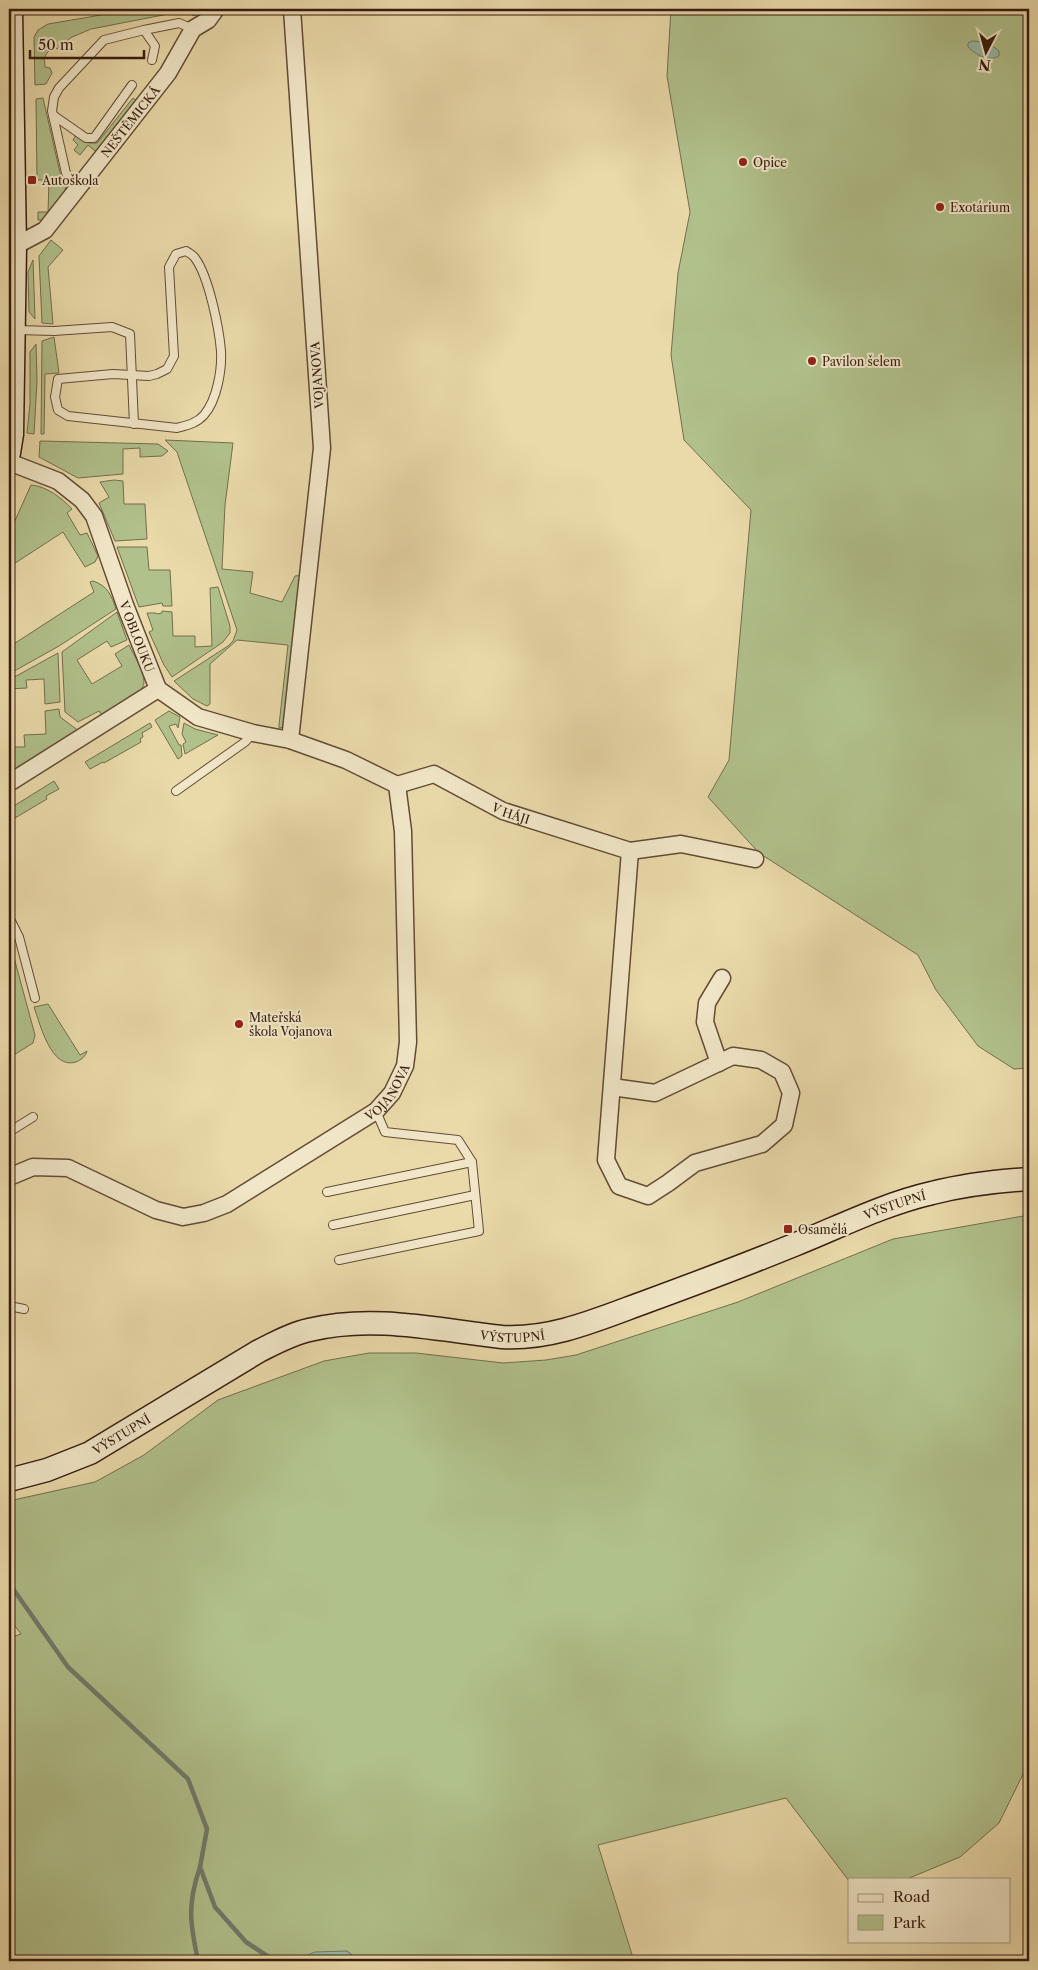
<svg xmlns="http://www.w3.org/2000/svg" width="1038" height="1970" viewBox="0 0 1038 1970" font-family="'Libre Caslon Text',serif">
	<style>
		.green { fill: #b1c18c; stroke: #746e4e }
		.water { fill: #98bbaa; stroke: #717b6c }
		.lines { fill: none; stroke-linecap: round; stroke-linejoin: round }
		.stream { stroke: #717b6c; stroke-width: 4.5 }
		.lane-casing { stroke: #634b36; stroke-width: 10 }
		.street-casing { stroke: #634b36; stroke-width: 19 }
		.secondary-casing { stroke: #361b10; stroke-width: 25 }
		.lane { stroke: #f1e7c8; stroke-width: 8 }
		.street { stroke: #f1e7c8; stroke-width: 16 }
		.secondary { stroke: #f1e7c8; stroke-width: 22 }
		.poi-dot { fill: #8f2418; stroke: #f1e7c8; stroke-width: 2 }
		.labels { text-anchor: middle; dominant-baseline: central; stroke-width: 4; stroke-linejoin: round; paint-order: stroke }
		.street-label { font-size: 12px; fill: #361b10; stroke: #f1e7c8 }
		.poi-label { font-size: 12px; fill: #361b10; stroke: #f1e7c8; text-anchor: start }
	</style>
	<rect width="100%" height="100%" fill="#eadaaa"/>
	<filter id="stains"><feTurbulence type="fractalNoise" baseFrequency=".004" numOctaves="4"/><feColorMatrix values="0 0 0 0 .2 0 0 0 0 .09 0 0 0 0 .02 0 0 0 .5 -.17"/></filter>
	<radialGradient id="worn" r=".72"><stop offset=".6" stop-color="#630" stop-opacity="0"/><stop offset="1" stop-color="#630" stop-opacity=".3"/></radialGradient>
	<g class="green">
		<path d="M136,9H209L199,17L192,15L189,10L91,29L70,38L59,49L53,48C44,54 44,57 45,67L50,68L52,73L46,84L35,85L34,37L38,30L48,24Z"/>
		<polygon points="671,9 1029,9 1029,1068 1014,1069 978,1046 936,990 918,955 759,853 708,797 729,760 751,510 684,440 671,355 678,273 690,212 667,76"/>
		<polygon points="43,98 61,177 66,187 64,193 44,220 38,220 38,212 48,212 49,180 37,180 36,99"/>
		<polygon points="133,98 137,101 98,150 95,151 88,145 80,155 74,150 78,145 73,140 76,135 89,143 97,143"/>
		<polygon points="51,240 63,250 48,267 53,324 42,323 39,256"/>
		<polygon points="33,260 35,319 29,312 28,272"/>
		<polygon points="54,337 59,373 45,374 44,434 41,434 42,341"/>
		<polygon points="36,344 37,381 34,434 27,433 30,404 30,352"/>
		<polygon points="165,440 233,443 225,505 222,569 253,572 250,593 282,602 295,576 304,575 284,727 279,728 279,725 288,645 237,640 210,664 210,704 207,706 193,699 174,681 228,646 233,641 237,630 177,452"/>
		<polygon points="40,441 158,444 168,451 162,456 140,457 140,448 123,449 123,474 78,478 39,457"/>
		<polygon points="114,480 123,481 124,504 145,504 147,539 115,541 99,503 109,497 100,482"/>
		<path d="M31,485C46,486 62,498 72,509L67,513L80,535L87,533L98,556L95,562L85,567L63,532L9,567V534Z"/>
		<polygon points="117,547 147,547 149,570 170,570 172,606 163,606 162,603 139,607"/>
		<path d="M93,581C108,586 111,595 116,609L59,646L9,674V647L94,592L90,582Z"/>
		<polygon points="218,587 230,626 230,633 223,642 172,677 164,665 149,632 153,630 147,613 156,613 157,614 162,613 162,611 172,612 173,636 195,636 195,647 212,646 210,588"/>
		<path d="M117,612L127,640L111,647L107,641L77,660L92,684L122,666L115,654L129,645C134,656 144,670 144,682C144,695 113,710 103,717L99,711L78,722L65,712L62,652Z"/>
		<polygon points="58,653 60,702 45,704 44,679 26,680 27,688 9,689 9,680"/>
		<polygon points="59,709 60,717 79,731 9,774 9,747 25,747 24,735 46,734 45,711"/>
		<polygon points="169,711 180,717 178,728 176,724 169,726 179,745 181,745 182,756 178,759 155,720"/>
		<polygon points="150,723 152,727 142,733 143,737 140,739 141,742 104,763 103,762 90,769 85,762"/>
		<polygon points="184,723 195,729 218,735 185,754 183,744 186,742 182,734"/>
		<polygon points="54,781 59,789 46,796 47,799 15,818 13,816 9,819 9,809"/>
		<polygon points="9,939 35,1035 33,1043 9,1058"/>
		<path d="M48,1004L80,1055L87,1051C86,1056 81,1060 76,1062C51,1070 40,1024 34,1007Z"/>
		<polygon points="1029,1215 1029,1762 999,1823 960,1857 907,1879 849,1879 849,1881 786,1798 598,1845 634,1961 359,1961 347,1951 294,1961 9,1961 9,1638 21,1634 9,1618 9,1501 95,1482 144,1455 218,1400 324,1361 369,1353 416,1353 503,1363 546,1360 576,1355 738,1302 893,1239"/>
	</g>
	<g class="water">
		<path d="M972,41C982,41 991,44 999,51V56C989,62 976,55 968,47V43Z"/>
		<polygon points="347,1951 359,1961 294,1961 315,1952"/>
	</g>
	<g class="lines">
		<g class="stream">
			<polyline points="9,1583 68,1667 188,1779 207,1829 200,1867 215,1907 246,1942 275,1961"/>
			<path d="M198,1961C190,1923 187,1905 200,1867"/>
		</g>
		<g class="lane-casing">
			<g id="lane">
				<polyline points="144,30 155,46 152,60"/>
				<polyline points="53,115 86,138 94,138 132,85"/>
				<polyline points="76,188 71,183 66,173 52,111 54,97 59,88 104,40 144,30 179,23 193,29"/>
				<path d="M186,251C189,253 193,255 195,258C209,277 219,328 221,351C222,370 217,400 204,415C197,423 188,425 177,428L68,416L58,410L55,397L58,379L113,374L149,376L157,374L167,369L174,356L169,267L176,254Z"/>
				<polyline points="16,330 54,331 112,327 130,334 134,424"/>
				<polyline points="176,791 245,742 253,733"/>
				<polyline points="9,917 19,937 35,998"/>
				<polyline points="9,1132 33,1117"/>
				<polyline points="327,1192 472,1162"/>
				<polyline points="333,1225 475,1195"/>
				<polyline points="339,1260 479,1231 472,1162 458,1140 385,1132 376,1111"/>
				<polyline points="9,1306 24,1309"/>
			</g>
		</g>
		<g class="street-casing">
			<g id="street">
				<path id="s1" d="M15,246L45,230L168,73L193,29L208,20L216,9"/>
				<path id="s2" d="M9,462L58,481L82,500L94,516L125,605L158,689"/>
				<polyline points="290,740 322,448 292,9"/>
				<polyline points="9,783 158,689"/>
				<path id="s3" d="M397,785L434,774L503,811L630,851L681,844L755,859"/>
				<polyline points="719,1063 705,1022 707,1003 722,978"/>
				<polyline points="612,1087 655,1093 733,1056 761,1060 782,1072 791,1093 784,1125 762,1144 695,1163 668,1183 648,1196 619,1186 606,1160 630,851"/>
				<path id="s4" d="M9,1177L33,1167L68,1168L156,1210L183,1217L204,1213L227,1204L376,1111L392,1093L405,1066L408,1042L403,831L397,785L346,760L290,740L253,733L198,717L158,689"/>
			</g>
		</g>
		<g class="secondary-casing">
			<g id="secondary">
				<polyline points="9,453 12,434 15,246 11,11"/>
				<path id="s5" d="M9,1480L47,1470L90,1453L259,1351C275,1343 291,1334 309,1330C373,1314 438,1330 502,1337C553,1340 601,1318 648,1301C697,1283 745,1265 794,1245C839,1227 884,1204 932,1193C963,1185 997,1181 1029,1179"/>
			</g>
		</g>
		<use href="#lane" class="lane"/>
		<use href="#street" class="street"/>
		<use href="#secondary" class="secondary"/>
	</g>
	<g class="poi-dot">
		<circle cx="743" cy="162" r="5"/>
		<rect x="27" y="175" width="10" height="10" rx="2.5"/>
		<circle cx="940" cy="207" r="5"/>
		<circle cx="812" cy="361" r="5"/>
		<circle cx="239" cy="1024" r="5"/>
		<rect x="783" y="1224" width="10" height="10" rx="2.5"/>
	</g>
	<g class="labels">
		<g class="street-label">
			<text stroke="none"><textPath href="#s1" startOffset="172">NEŠTĚMICKÁ</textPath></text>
			<text transform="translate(317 375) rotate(-94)">VOJANOVA</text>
			<text stroke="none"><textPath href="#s2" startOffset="231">V OBLOUKU</textPath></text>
			<text stroke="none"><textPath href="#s3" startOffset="125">V HÁJI</textPath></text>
			<text stroke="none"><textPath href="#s4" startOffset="430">VOJANOVA</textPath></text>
			<text stroke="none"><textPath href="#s5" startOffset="948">VÝSTUPNÍ</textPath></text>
			<text stroke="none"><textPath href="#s5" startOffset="542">VÝSTUPNÍ</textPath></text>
			<text stroke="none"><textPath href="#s5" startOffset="122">VÝSTUPNÍ</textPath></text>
		</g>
		<g class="poi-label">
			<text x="753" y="162">Opice</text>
			<text x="42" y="180">Autoškola</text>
			<text x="950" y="207">Exotárium</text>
			<text x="822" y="361">Pavilon šelem</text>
			<text x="249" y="1017">Mateřská<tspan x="249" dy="14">škola Vojanova</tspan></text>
			<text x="798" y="1229">Osamělá</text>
		</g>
	</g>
	<rect width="1038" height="1970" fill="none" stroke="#eadaaa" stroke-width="30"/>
	<rect x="10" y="10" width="1018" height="1950" fill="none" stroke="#361b10" stroke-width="2.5"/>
	<rect x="15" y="15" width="1008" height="1940" fill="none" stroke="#361b10"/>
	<rect x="848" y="1878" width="162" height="65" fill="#f1e7c8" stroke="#a6957e"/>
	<rect x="858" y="1894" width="25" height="8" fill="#f1e7c8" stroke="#a6957e"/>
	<text x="893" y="1902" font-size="15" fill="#361b10">Road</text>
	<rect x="858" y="1915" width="25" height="15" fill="#b1c18c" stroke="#a6957e"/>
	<text x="893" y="1928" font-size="15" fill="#361b10">Park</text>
	<g transform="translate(986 52) rotate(186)" stroke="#f1e7c8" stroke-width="4" paint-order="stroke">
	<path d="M0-4L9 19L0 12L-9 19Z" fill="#361b10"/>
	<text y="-8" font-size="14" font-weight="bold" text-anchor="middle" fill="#361b10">N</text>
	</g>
	<path d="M30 50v8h114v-8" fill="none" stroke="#361b10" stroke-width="2.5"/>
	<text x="38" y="50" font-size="15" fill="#361b10" stroke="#f1e7c8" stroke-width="4" paint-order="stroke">50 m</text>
	<rect width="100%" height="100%" filter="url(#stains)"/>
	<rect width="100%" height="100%" fill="url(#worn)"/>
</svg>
